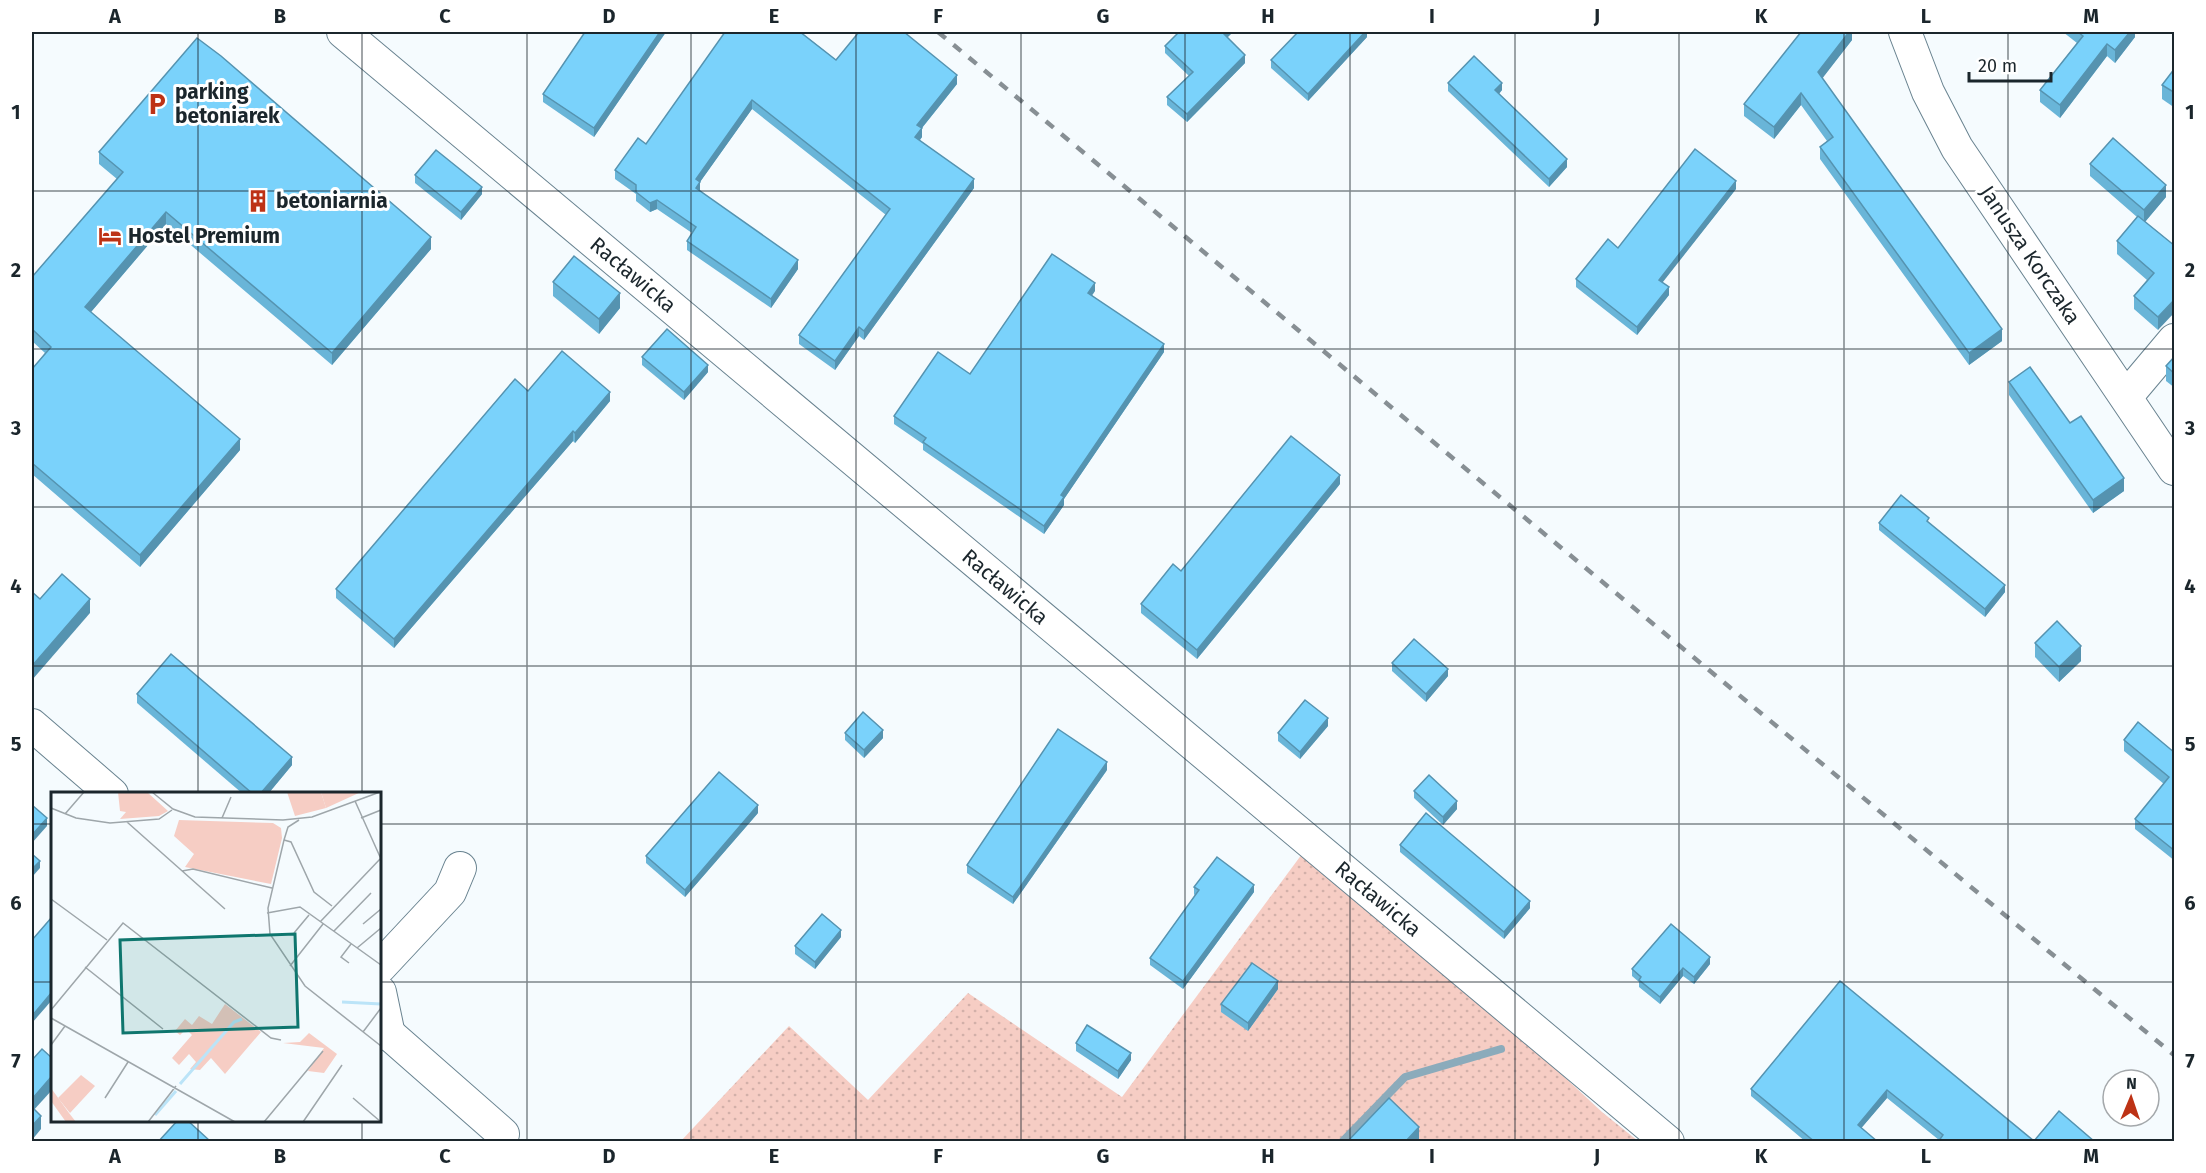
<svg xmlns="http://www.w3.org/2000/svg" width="2206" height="1173" viewBox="0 0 2206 1173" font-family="'Fira Sans',sans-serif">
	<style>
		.grass { fill: url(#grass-dots) }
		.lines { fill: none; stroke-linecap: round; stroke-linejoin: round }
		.stream { stroke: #8babbb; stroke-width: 8 }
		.minor-casing { stroke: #698390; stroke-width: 34 }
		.minor { stroke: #fff; stroke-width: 32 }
		.rail { stroke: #878f94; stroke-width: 4.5; stroke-dasharray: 10 10; stroke-linecap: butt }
		.wall { fill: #69b5d8 }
		.shaded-wall { fill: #5593b0 }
		.building { fill: #7ad2fb; stroke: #5593b0; stroke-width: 1.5 }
		.grid { fill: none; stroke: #1b262c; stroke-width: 1.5; stroke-opacity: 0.55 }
		.labels { text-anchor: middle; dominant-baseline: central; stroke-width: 6; stroke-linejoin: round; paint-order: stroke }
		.poi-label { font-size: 21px; font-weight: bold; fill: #1b262c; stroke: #fff; text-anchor: start }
		.street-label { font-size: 21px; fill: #1b262c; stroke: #fff }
		.inset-river { fill: none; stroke: #bbe4f8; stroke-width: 3 }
		.inset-road { fill: none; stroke: #9ea6aa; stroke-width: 1.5 }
		.view { fill: #0f766e; fill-opacity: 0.15; stroke: #0f766e; stroke-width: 3 }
		.inset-edge { fill: none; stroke: #1b262c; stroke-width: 3 }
		.neatline { fill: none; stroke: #1b262c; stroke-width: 2 }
		.grid-label { font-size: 20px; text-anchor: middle; font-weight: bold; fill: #1b262c }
	</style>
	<defs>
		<pattern id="grass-dots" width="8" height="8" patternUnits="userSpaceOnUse" patternTransform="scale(1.5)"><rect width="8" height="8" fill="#f6cdc4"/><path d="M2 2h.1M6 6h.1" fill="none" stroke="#d2b0a9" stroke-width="1.8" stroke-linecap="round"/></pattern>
	</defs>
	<rect width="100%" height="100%" fill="#f5fbfe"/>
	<polygon class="grass" points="1302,854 1503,1020 1602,1112 1638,1141 680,1142 789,1026 868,1100 968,993 1122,1097"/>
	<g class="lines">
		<polyline class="stream" points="1342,1142 1405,1077 1501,1049"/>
		<g class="minor-casing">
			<g id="minor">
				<polyline points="343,32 1668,1142"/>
				<polyline points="1905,32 1928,92 1957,148 2174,469"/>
				<polyline points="2126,397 2174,340"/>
				<polyline points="32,725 112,794"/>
				<polyline points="380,967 450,892 460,868"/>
				<polyline points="380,992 389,1035"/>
				<polyline points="380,1026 503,1134"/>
			</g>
		</g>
		<use href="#minor" class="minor"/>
		<polyline class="rail" points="938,32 2174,1055"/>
	</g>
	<g class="wall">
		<polygon points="666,32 594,137 543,102 543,94"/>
		<polygon points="801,32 836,60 957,84 922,128 922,137 920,140 974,188 864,340 859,336 835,370 799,344 799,335 886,215 752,109 700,182 700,191 798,269 771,308 687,250 687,241 692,233 657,209 650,212 636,201 636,194 615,179 615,170 646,144"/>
		<polygon points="1233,32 1227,37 1245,63 1187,122 1167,105 1167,97 1189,76 1165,53 1165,46"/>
		<polygon points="1367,32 1367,37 1308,101 1271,68 1271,60"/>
		<polygon points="1852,32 1852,40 1822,78 2002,341 1969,365 1820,159 1820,147 1827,141 1801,105 1774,139 1744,116 1744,104"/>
		<polygon points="2063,32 2135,32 2135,37 2115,63 2107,56 2060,118 2040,102 2040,90 2077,43"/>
		<polygon points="2175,68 2175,108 2162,99 2162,85"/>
		<polygon points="1448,83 1502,90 1499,94 1567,167 1549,187 1448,91"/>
		<polygon points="99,152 431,249 332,365 166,224 91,312 240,450 140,567 32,474 32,369 45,353 32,341 32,277 117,179 99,164"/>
		<polygon points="2090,164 2166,197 2145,222 2175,246 2158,330 2134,309 2134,296 2147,280 2117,254 2117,241 2137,217 2090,176"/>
		<polygon points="415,175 482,194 461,220 415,183"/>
		<polygon points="1736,189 1662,282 1669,295 1637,335 1576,287 1576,279 1618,248"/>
		<polygon points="553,282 620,308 599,334 553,296"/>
		<polygon points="1095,291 1092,295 1164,352 1064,499 1064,505 1044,534 923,450 923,444 894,424 894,416 970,374"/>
		<polygon points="2175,356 2175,388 2166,381 2166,366"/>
		<polygon points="642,357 708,372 684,400 642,365"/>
		<polygon points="2009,382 2070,423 2124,491 2093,513 2009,395"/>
		<polygon points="528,391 610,401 575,443 573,441 394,648 336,598 336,589"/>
		<polygon points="1340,484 1197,659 1141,613 1141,604 1181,571"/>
		<polygon points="1879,523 2005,592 1985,617 1879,530"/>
		<polygon points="2035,643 2081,661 2059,682 2035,657"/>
		<polygon points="1392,663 1448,676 1426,702 1392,671"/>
		<polygon points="137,694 292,765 268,794 243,794 137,703"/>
		<polygon points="1328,726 1300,759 1278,741 1278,733"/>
		<polygon points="845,733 883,738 864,758 845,740"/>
		<polygon points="2124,740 2175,753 2175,861 2135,829 2135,819 2164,784 2124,751"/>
		<polygon points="1107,770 1013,904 967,873 967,865"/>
		<polygon points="1414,791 1457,809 1443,825 1414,798"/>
		<polygon points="758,813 685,897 646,863 646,856"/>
		<polygon points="1400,845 1530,908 1504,939 1400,852"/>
		<polygon points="1194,887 1254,892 1183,989 1150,965 1150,958 1195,896 1194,894"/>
		<polygon points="841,937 815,969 795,954 795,946"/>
		<polygon points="1710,964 1694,984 1683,976 1660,1004 1639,987 1639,982 1632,976 1632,969"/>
		<polygon points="1840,981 2034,1141 2059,1111 2095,1142 1938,1142 1939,1140 1887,1098 1861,1128 1878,1142 1806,1142 1751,1096 1751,1089"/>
		<polygon points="1278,989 1248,1031 1221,1012 1221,1004"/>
		<polygon points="1076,1043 1131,1060 1118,1079 1076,1051"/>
	</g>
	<g class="shaded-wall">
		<polygon points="660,32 666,32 594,137 594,128"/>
		<polygon points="1226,32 1233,32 1224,41 1224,34"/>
		<polygon points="1365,32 1367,32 1367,37 1308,101 1308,94"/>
		<polygon points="1849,32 1852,32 1852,40 1818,84 1818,72"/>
		<polygon points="2130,32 2135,32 2135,37 2115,63 2115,50"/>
		<polygon points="2107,44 2107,56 2060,118 2060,105"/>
		<polygon points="1245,55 1245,63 1187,122 1187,114"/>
		<polygon points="957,75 957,84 917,134 917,125"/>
		<polygon points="1502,83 1502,90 1495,98 1495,90"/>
		<polygon points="1801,93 1801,105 1774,139 1774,127"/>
		<polygon points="752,100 752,109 700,182 700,191 696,197 696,179"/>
		<polygon points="922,128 922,137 915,146 915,137"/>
		<polygon points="1567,159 1567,167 1549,187 1549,179"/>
		<polygon points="974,179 974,188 864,340 864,331"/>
		<polygon points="1736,181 1736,189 1659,287 1659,280"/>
		<polygon points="2166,185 2166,197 2144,223 2144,210"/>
		<polygon points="482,187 482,194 461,220 461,212"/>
		<polygon points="657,200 657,209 650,212 650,203"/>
		<polygon points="166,212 166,224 85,319 85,307"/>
		<polygon points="431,237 431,249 332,365 332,353"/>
		<polygon points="798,260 798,269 771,308 771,299"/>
		<polygon points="1095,283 1095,291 1088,301 1088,293"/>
		<polygon points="1669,287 1669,295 1637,335 1637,327"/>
		<polygon points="620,293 620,308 599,334 599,319"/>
		<polygon points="2175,299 2175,312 2158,330 2158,317"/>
		<polygon points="859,327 859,336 835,370 835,361"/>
		<polygon points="2002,329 2002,341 1969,365 1969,353"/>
		<polygon points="1164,344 1164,352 1064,499 1064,505 1044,534 1044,526 1061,495"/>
		<polygon points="708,365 708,372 684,400 684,392"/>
		<polygon points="610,392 610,401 575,443 575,433"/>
		<polygon points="573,431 573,441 394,648 394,639"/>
		<polygon points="240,439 240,450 140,567 140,555"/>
		<polygon points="1340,475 1340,484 1197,659 1197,650"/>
		<polygon points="2124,478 2124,491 2093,513 2093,500"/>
		<polygon points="2005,585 2005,592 1985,617 1985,609"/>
		<polygon points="90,599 90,613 32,680 32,666"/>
		<polygon points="2081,646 2081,661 2059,682 2059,667"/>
		<polygon points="1448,669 1448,676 1426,702 1426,694"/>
		<polygon points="1328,718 1328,726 1300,759 1300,752"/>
		<polygon points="883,730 883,738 864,758 864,750"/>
		<polygon points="292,757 292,765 268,794 260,794"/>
		<polygon points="1107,762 1107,770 1013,904 1013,897"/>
		<polygon points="1457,801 1457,809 1443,825 1443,817"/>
		<polygon points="758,805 758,813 685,897 685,890"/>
		<polygon points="47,818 47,826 32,843 32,835"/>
		<polygon points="40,861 40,868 32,877 32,869"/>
		<polygon points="1254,885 1254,892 1183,989 1183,981"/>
		<polygon points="1530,901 1530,908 1504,939 1504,932"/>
		<polygon points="841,930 841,937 815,969 815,962"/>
		<polygon points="1710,957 1710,964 1694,984 1694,977"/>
		<polygon points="1683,968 1683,976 1660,1004 1660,997"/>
		<polygon points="1278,981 1278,989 1248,1031 1248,1023"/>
		<polygon points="52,992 52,1000 32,1023 32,1016"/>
		<polygon points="1131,1053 1131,1060 1118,1079 1118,1071"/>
		<polygon points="52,1076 52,1090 32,1112 32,1099"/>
		<polygon points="1887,1090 1887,1098 1858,1132 1858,1125"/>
		<polygon points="41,1116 41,1129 32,1140 32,1126"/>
		<polygon points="1419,1127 1419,1142 1405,1142"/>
	</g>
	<g class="building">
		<polygon points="585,32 660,32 594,128 543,94"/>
		<polygon points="725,32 800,32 836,60 859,32 904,32 957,75 917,125 922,128 915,137 974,179 864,331 859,327 835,361 799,335 890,209 752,100 696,179 700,182 696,188 798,260 771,299 687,241 696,227 657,200 650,203 636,192 636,185 615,170 638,138 646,144"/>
		<polygon points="1179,32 1226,32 1224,34 1245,55 1187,114 1167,97 1193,72 1165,46"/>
		<polygon points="1298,32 1365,32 1308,94 1271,60"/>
		<polygon points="1801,32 1849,32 1818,72 2002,329 1969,353 1820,147 1833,137 1801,93 1774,127 1744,104"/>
		<polygon points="2078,32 2130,32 2115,50 2107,44 2060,105 2040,90 2083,36"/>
		<polygon points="197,38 221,56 431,237 332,353 166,212 85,307 240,439 140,555 32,463 32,369 51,347 32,329 32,277 123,172 99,152"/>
		<polygon points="1474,56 1502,83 1495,90 1567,159 1549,179 1448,83"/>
		<polygon points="2175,68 2175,93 2162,85"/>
		<polygon points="2113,138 2166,185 2144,210 2090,164"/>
		<polygon points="1695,149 1736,181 1659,280 1669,287 1637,327 1576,279 1608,239 1618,248"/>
		<polygon points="436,150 482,187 461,212 415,175"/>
		<polygon points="2138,216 2175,246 2175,299 2158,317 2134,296 2154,273 2117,241"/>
		<polygon points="1052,254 1095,283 1088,293 1164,344 1061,495 1064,497 1044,526 923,442 926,438 894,416 938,352 970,374"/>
		<polygon points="574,256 620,293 599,319 553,282"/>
		<polygon points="667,329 708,365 684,392 642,357"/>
		<polygon points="562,351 610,392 575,433 573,431 394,639 336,589 515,379 528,391"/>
		<polygon points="2175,356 2175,374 2166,366"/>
		<polygon points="2030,367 2070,423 2081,416 2124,478 2093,500 2009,382"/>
		<polygon points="1291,436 1340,475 1197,650 1141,604 1173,564 1181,571"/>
		<polygon points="1901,495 1929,518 1927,521 2005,585 1985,609 1879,523"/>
		<polygon points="62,574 90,599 32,666 32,592 40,599"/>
		<polygon points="2057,621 2081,646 2059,667 2035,643"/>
		<polygon points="1414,639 1448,669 1426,694 1392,663"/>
		<polygon points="171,654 292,757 260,794 253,794 137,694"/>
		<polygon points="1305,700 1328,718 1300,752 1278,733"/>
		<polygon points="863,712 883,730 864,750 845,733"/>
		<polygon points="2138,722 2175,753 2175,851 2135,819 2169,777 2124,740"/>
		<polygon points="1058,729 1107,762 1013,897 967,865"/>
		<polygon points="719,772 758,805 685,890 646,856"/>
		<polygon points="1429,775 1457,801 1443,817 1414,791"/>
		<polygon points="32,805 47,818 32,835"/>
		<polygon points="1426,813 1530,901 1504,932 1400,845"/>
		<polygon points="32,854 40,861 32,869"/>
		<polygon points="1217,857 1254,885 1183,981 1150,958 1199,890 1194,887"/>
		<polygon points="822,914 841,930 815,962 795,946"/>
		<polygon points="52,917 52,992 32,1016 32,940"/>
		<polygon points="1671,924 1710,957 1694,977 1683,968 1660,997 1639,980 1641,977 1632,969"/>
		<polygon points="1252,963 1278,981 1248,1023 1221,1004"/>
		<polygon points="1840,981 2034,1141 2059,1111 2095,1142 1938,1142 1943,1135 1887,1090 1858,1125 1878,1142 1815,1142 1751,1089"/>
		<polygon points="1087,1025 1131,1053 1118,1071 1076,1043"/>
		<polygon points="42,1049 52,1058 52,1076 32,1099 32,1060"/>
		<polygon points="1389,1098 1419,1127 1405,1142 1347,1142"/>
		<polygon points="32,1107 41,1116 32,1126"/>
		<polygon points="178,1120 187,1120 210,1141 158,1142"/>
	</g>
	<path class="grid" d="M198,32V794M362,32V794M527,32V1142M691,32V1142M856,32V1142M1021,32V1142M1185,32V1142M1350,32V1142M1515,32V1142M1679,32V1142M1844,32V1142M2008,32V1142M32,191H2174M32,349H2174M32,507H2174M32,666H2174M32,824H52M380,824H2174M32,982H52M380,982H2174M198,1120V1142M362,1120V1142"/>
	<defs>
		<g id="parking-bare" transform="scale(1.8)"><path d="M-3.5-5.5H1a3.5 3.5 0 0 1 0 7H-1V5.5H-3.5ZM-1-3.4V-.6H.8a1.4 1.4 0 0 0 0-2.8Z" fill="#bd3215" stroke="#fff" stroke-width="2.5" paint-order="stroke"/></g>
		<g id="building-bare" transform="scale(1.8)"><path d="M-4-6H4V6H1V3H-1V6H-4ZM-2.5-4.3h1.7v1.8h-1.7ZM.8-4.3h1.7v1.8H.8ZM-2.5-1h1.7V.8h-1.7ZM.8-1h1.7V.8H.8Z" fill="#bd3215" stroke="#fff" stroke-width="2.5" paint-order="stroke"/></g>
		<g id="hotel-bare" transform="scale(1.8)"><path d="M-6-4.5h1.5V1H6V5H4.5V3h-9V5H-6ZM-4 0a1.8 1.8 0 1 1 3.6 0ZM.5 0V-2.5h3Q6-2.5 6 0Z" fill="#bd3215" stroke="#fff" stroke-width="2.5" paint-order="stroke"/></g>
	</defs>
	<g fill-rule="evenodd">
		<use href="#parking-bare" x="157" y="104"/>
		<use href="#building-bare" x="258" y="201"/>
		<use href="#hotel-bare" x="110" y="236"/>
	</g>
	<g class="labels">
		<g class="poi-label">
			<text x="175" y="92">parking<tspan x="175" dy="24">betoniarek</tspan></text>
			<text x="276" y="201">betoniarnia</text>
			<text x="128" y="236">Hostel Premium</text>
		</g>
		<g class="street-label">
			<text transform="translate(2030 255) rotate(56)">Janusza Korczaka</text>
			<text transform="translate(633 275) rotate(40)">Racławicka</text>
			<text transform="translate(1005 587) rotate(40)">Racławicka</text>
			<text transform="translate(1378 899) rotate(40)">Racławicka</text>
		</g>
	</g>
	<g transform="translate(51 792)">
		<rect width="330" height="330" fill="#f5fbfe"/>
		<path d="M174,212L210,240L174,282L160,266L149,278L139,277L145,270L138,262L128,273L121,266L141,243L135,237L129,243L124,239L134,227L141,233L148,224L161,232ZM258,241L286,262L273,281L257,279L273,256L232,251L249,250ZM0,296L18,321L25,330H15L0,309Z" fill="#f6cdc4"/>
		<path d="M128,28L222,31L230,36L231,46L220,92L134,75L143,62L123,44Z" fill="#f6cdc4"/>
		<path d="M236,0H270L275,16L244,24Z" fill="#f6cdc4"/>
		<path d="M67,0H96L117,19L108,24L69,27L75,20L69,19ZM270,0H310L275,16Z" fill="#f6cdc4"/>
		<path d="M30,283L44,294L19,321L7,306Z" fill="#f6cdc4"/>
		<path class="inset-river" d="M291,210L330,212M129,292L183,230L191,227M104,323L125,299"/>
		<path class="inset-road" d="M101,0L122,17L144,25L232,28L261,25L329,0M304,9L330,67M0,16L25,26L59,31L108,27L121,18M14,22L33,0M171,26L180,5M310,26L330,18M248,28L237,35L233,48L217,116L219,142L254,194L330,254M76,30L174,117M233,48L240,50L263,100L281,114M131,79L142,77L221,96M0,107L56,148M216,121L249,115L330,173M269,130L330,66M312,132L330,117M283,139L320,101M243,141L258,123M306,156L330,136M298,171L290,165L300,152M239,174L272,132M34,175L112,237M0,218L72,131L220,246L230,248M0,226L184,330M312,240L330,216M0,253L14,234M54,306L77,270M302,306L330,330M97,330L125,294M213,330L272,259M252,330L291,273"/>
		<path class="view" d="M244,142L247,235L72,241L69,148Z"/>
		<rect width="330" height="330" class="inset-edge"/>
	</g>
	<rect width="2206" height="1173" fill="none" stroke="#ffffff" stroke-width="66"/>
	<g transform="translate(2131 1098) rotate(2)"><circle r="28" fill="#ffffff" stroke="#a4a8ab" stroke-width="1.5"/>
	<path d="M0-4.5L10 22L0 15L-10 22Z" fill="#bd3215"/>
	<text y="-9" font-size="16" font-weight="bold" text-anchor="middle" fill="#1b262c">N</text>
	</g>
	<path d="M1969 72v9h82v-9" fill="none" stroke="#1b262c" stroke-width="3"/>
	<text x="1978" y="72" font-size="18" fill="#1b262c" stroke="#ffffff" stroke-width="4.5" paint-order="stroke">20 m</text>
	<rect x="33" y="33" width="2140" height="1107" class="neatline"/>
	<g class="grid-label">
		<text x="115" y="23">A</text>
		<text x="280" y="23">B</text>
		<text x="445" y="23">C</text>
		<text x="609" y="23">D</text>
		<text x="774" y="23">E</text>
		<text x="938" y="23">F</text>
		<text x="1103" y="23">G</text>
		<text x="1268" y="23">H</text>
		<text x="1432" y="23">I</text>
		<text x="1597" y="23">J</text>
		<text x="1761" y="23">K</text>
		<text x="1926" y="23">L</text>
		<text x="2091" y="23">M</text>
		<text x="16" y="119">1</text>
		<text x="2190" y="119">1</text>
		<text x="16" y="277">2</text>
		<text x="2190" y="277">2</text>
		<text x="16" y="435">3</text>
		<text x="2190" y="435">3</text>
		<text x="16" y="593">4</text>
		<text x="2190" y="593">4</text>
		<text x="16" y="751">5</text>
		<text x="2190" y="751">5</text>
		<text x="16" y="910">6</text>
		<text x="2190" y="910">6</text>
		<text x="16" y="1068">7</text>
		<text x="2190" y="1068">7</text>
		<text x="115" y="1163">A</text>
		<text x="280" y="1163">B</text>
		<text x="445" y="1163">C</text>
		<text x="609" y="1163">D</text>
		<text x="774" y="1163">E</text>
		<text x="938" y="1163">F</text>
		<text x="1103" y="1163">G</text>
		<text x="1268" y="1163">H</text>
		<text x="1432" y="1163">I</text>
		<text x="1597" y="1163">J</text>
		<text x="1761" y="1163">K</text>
		<text x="1926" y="1163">L</text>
		<text x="2091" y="1163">M</text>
	</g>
</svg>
